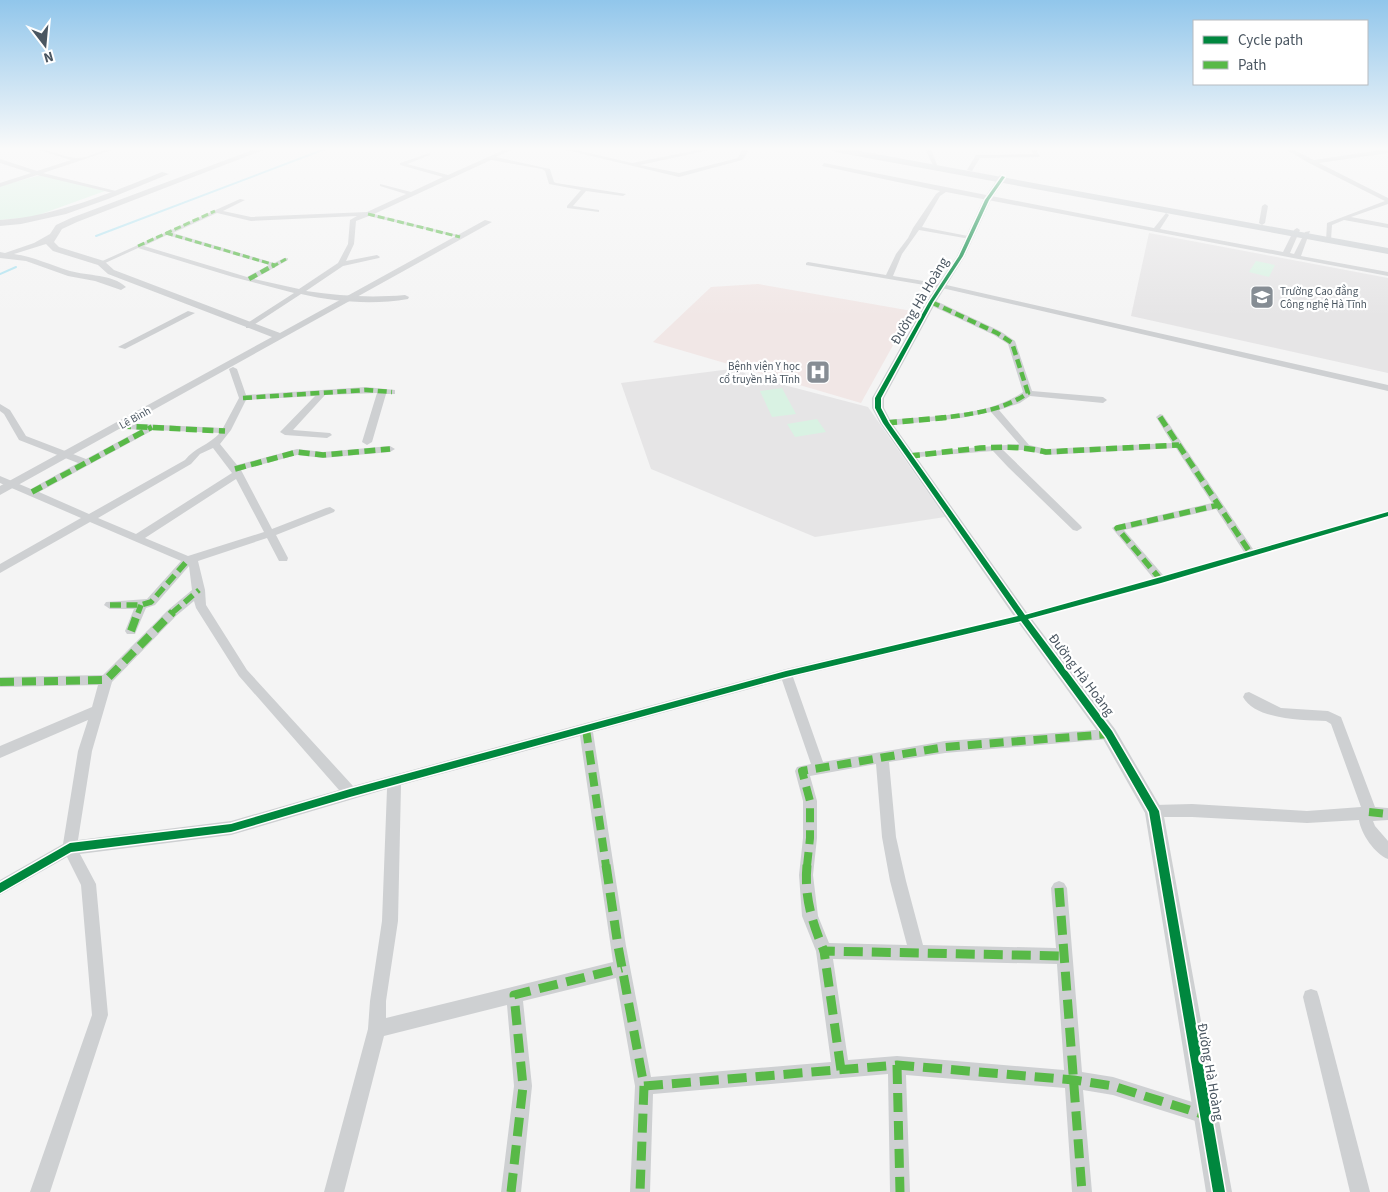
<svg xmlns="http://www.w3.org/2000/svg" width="1388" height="1192" viewBox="0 0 1388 1192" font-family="'Source Sans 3',sans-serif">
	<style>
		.education { fill: #e6e5e6 }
		.medical { fill: #f1e7e6 }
		.green { fill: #d9f2e3 }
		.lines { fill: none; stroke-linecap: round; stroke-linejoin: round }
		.stream { stroke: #aee2f0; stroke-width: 2 }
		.minor { fill: #ced0d2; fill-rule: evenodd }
		.tertiary { fill: #ced0d2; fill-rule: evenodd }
		.primary { fill: #caced1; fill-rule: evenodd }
		.quiet-far4 { stroke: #58b947; stroke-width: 3; stroke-dasharray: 7 3; stroke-linecap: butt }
		.quiet-far3 { stroke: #58b947; stroke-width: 4.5; stroke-dasharray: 9 4.5; stroke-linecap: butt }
		.quiet-far2 { stroke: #58b947; stroke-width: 5.5; stroke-dasharray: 11 5.5; stroke-linecap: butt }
		.quiet-far1 { stroke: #58b947; stroke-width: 8; stroke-dasharray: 14 8; stroke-linecap: butt }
		.quiet { stroke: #58b947; stroke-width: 9; stroke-dasharray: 19 9; stroke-linecap: butt }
		.cycleway-casing { stroke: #fff; stroke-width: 3 }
		.cycleway { fill: #00873e; fill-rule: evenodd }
		.labels { text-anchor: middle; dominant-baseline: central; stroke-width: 4.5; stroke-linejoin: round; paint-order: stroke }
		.far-poi-label { font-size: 11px; fill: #4a5661; stroke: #fff; text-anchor: start }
		.far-street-label { font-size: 11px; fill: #4a5661; stroke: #fff }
		.street-label { font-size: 14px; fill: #4a5661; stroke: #fff }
	</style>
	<rect width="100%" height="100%" fill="#f4f4f4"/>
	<g class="education">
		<polygon points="1149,233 1388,278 1388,373 1131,316"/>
		<polygon points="731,369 745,373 747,380 765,380 868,407 945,517 815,537 651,469 621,383"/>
	</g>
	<polygon class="medical" points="758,284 912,311 861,403 653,342 711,287"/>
	<g class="green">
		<polygon points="41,175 105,191 33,217 0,220 0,186"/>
		<polygon points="1256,261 1275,265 1269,277 1249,272"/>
		<polygon points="782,388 796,414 772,417 760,391"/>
		<polygon points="817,419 826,432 795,437 787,424"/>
	</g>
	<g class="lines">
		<g class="stream">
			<polyline points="96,236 325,149"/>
			<polyline points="0,274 16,267"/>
		</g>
		<g class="minor">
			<path d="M36,149C50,149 62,157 76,158C87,159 101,149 115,149L43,173L120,192L117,194L37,175L0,187V183L31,173L0,163V159L37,171L71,160Z"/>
			<path d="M506,149H513L496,157L550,169L554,182L556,183L626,194L623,196L586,191L573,206L599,210V212L567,208V206L581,190L549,184L545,171L542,169L491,160L374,214L462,236V238L369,216L356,221L354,244L346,261L377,255L380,257L379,258L343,266L306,291C340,296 371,298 405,295L409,297L408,299C373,305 335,302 301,294L249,328H246V324L294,293L233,277L138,248L103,264L98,263L240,199L245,200L223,211L251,217L367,212L406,194L380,186V184L411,192L443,177L400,165V163L430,153V155L407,164L448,175ZM217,213L251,221L357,216L350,220L348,244L338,263L299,289L254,279L288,260V258H284L274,263L173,233ZM167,235L269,265L247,277L144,246Z"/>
			<polygon points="562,149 572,149 632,163 703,149 714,149 640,165 679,173 738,158 742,149 748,149 747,154 742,160 679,177"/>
			<polygon points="925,149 931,149 937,165 933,165"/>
			<polygon points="1030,149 1036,149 1040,157 980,158 972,171 967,170 976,155 1034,154"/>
			<polygon points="1285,149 1292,149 1314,160 1388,149 1388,153 1319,163 1388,198 1388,204 1351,217 1388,224 1388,228 1344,220 1332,225 1331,240 1326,241 1327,223 1385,201 1309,163"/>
			<polygon points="824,163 1154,228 1166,213 1169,215 1160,229 1283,252 1294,230 1297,228 1300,230 1290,253 1294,254 1305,232 1310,231 1301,256 1388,272 1388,276 946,192 940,196 922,227 973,237 970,239 919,230 902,254 893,276 942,284 1388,385 1388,391 942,288 806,265 806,263 808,262 886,275 896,254 908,238 913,228 936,194 940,191 822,166"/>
			<polygon points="1265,204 1268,206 1265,223 1262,225 1259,223 1262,206"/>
			<path d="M928,300H934L1000,331L1015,341L1032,391L1103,397L1107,400L1103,403L1030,396L1020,403L999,410L1029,445L1046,449L1172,443L1156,417L1160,414L1163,415L1253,549L1388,511V517L1023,622L793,677L823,762L945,741L1109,729L1114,730L1116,734L1114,738L1109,739L945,753L889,762L896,837L906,881L923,945L1056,948L1051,888L1054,883L1059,881L1064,883L1067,888L1082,1072L1113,1077L1205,1106L1211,1109L1214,1115L1211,1121L1205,1124L1113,1095L1083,1090L1092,1192H1072L1065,1088L906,1075L910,1192H890L888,1074L653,1094L650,1192H630L635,1086L616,978L523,1001L532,1086L521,1192H501L514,1086L507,1005L384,1036L344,1192H324L368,1029L370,1001L382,921L387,789L231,835L80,854L96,884L108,1015L50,1192H30L92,1015L81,885L67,857L0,895V880L63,844L78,751L88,720L0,758V746L92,707L98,685L0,687V677L103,675L168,610L192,590L189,566L155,605L146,608L135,634H127L125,631L134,609H110L104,605L106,602L147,599L181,561L90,522L0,573V564L81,518L0,483V476L31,489L78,463L19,440L4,414L0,411V404L10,410L26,436L86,459L140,430L117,428L116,426L120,423L223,428L239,398L229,369L233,367L237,369L246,395L366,387L395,390V394H386L372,442L367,445L362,442L377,393L325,395L293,430L330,433L332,435L327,438L285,435L280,432L315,396L246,400L231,430L220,444L237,465L297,449L323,452L390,446L395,449L390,452L323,458L297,455L241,470L272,529L326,508L330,507L335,510L334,512L276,535L288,558L287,561H279L267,538L198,561L205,590L206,605L247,670L353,786L786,669L1023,614L1153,578L1112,528L1117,525L1212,503L1176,448L1046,455L1026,450H1003L1081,526L1082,528L1077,531L1073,530L1008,467L993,451L906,458L904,456L909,453L1019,444L991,412L961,418L886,426L882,423L886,420C929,416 988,417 1023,392L1008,344L994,335L928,304ZM153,430L220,433C209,445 194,448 185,460L89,514L39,492ZM213,448L232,473L136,534L98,518L191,464L200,454ZM236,479L264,532L188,556L145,538ZM1216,509L1244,552L1163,575L1124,530ZM194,601L196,608L239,676L339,790L231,821L78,840L92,751L112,682L176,616ZM782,680L811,764L797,767L795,771L803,801V838L799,875L802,916L816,951L831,1062L651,1077L626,946L593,732ZM580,736L613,962L386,1018V1001L398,921L401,785ZM876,764L882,837L890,881L907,945L829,943L818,916L813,875L817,838V801L810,776ZM833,959L1057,964L1064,1070L897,1056L848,1060Z"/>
			<polygon points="188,311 195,313 125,349 118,347"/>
			<path d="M1249,692L1281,708L1328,711L1341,717L1375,807L1388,808V820L1373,821L1375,826L1388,841V859C1375,854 1361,834 1359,820L1307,823L1192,817H1154L1149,815L1147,811L1149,807L1154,805L1192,804L1307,811L1361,807L1331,724L1326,721C1304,720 1255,720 1243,697L1245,693Z"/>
			<polygon points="1311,989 1317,991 1319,997 1370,1192 1350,1192 1303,997 1305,991"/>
		</g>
		<g class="tertiary">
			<path d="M255,149H266L77,222L62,229L54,242L59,247L104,261L114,270L280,333L485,220L492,222L0,495V486L272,337L108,274L98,265L53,251L46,244L14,254C34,257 51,265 70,271C88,276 112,274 126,287L121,290L95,281L68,276L26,261L0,258V252L5,253L34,243L50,234L56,225L71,218Z"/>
			<path d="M162,172L169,174L108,199L66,214L21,224L0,226V220C58,216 109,193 162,172Z"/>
			<polygon points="1000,175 1007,177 991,200 965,256 936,302 884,398 884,408 892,423 1028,614 1115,729 1163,811 1232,1192 1206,1192 1145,813 1103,739 1018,622 880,423 872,408 872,398 926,302 957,256 983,200"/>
		</g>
		<polygon class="primary" points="831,149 849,149 1388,248 1388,254 835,152"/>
		<g class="quiet-far4">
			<polyline points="368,214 460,237"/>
			<polyline points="166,233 275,265"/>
			<polyline points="138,246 215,211"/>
			<polyline points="272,267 286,259"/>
		</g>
		<g class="quiet-far3">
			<polyline points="249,279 274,265"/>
			<path d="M931,302L997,333L1012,343L1028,393C1002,411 971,414 941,418"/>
			<polyline points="243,398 366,390 392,392"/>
		</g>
		<g class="quiet-far2">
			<polyline points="1160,417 1251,554"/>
			<polyline points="886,423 951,417"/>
			<polyline points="120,426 225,431"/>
			<path d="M909,456C954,452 1002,441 1046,452L1179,445"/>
			<polyline points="235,469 297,452 323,455 390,449"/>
			<polyline points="32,492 152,427"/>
			<polyline points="1161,580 1117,528 1219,505"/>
			<polyline points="110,605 141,605 151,602 188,560"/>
			<polyline points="138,613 141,605"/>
			<polyline points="172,613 199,590"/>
		</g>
		<g class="quiet-far1">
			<polyline points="131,631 138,612"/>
			<polyline points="0,682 106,680 173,612"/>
			<polyline points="586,729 606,866"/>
			<polyline points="1369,812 1388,814"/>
			<polyline points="807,866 810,838 810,801 802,771 945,747 1109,734"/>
		</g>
		<g class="quiet">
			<polyline points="606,865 618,946 644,1086 640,1192"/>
			<path d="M807,865C804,897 812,922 824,951"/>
			<polyline points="1059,888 1082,1192"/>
			<polyline points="897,1065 900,1192"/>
			<polyline points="841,1070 824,951 1063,956"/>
			<polyline points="644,1086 897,1065 1074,1080 1113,1086 1205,1115"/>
			<polyline points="511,1192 523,1086 514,995 622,968"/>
		</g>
		<g class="cycleway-casing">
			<polygon id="cycleway" points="1002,176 1005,177 989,200 963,256 933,302 881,398 881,408 889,423 1025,615 1161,577 1388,512 1388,516 1161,583 1028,619 1112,731 1159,811 1225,1192 1213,1192 1149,812 1106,737 1021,621 786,677 350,797 231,832 71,852 0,893 0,883 70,843 231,824 350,789 786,671 1018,616 883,423 875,408 875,398 929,302 959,256 985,200"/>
		</g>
		<use href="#cycleway" class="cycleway"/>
	</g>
	<linearGradient id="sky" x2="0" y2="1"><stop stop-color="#91c6eb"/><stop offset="0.47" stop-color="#fafafa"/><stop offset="1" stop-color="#fafafa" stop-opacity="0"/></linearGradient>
	<rect width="1388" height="316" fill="url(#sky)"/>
	<defs>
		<g id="university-square" transform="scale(1.25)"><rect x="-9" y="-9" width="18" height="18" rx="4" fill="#868d94" stroke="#fff"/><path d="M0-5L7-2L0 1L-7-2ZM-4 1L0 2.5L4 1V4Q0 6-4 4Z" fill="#fff"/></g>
		<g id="hospital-square" transform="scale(1.25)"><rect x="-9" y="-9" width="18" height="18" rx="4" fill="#868d94" stroke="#fff"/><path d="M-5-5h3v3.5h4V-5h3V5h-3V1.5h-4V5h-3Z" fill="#fff"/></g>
	</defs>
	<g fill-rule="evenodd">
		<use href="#university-square" x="1262" y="297"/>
		<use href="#hospital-square" x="818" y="372"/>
	</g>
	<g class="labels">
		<g class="far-poi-label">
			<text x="1280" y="291">Trường Cao đẳng<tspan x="1280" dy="13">Công nghệ Hà Tĩnh</tspan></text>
			<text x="800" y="366" text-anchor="end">Bệnh viện Y học<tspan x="800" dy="13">cổ truyền Hà Tĩnh</tspan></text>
		</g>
		<g class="far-street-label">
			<text transform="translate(135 418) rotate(-29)">Lê Bình</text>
		</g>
		<g class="street-label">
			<text transform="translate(920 301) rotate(-59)">Đường Hà Hoàng</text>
			<text transform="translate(1081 675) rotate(53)">Đường Hà Hoàng</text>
			<text transform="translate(1210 1072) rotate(80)">Đường Hà Hoàng</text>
		</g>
	</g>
	<rect x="1193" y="20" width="175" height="65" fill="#ffffff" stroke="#b7bbc0"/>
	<rect x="1203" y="36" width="25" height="8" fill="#00873e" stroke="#b7bbc0"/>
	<text x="1238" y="45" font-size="15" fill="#4a5661">Cycle path</text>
	<rect x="1203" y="61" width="25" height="8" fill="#58b947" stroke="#b7bbc0"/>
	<text x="1238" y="70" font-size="15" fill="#4a5661">Path</text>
	<g transform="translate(45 45) rotate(164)" stroke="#ffffff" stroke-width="4" paint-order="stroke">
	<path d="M0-4L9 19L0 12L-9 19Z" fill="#4a5661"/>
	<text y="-8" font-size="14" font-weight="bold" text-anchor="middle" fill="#4a5661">N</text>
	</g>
</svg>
